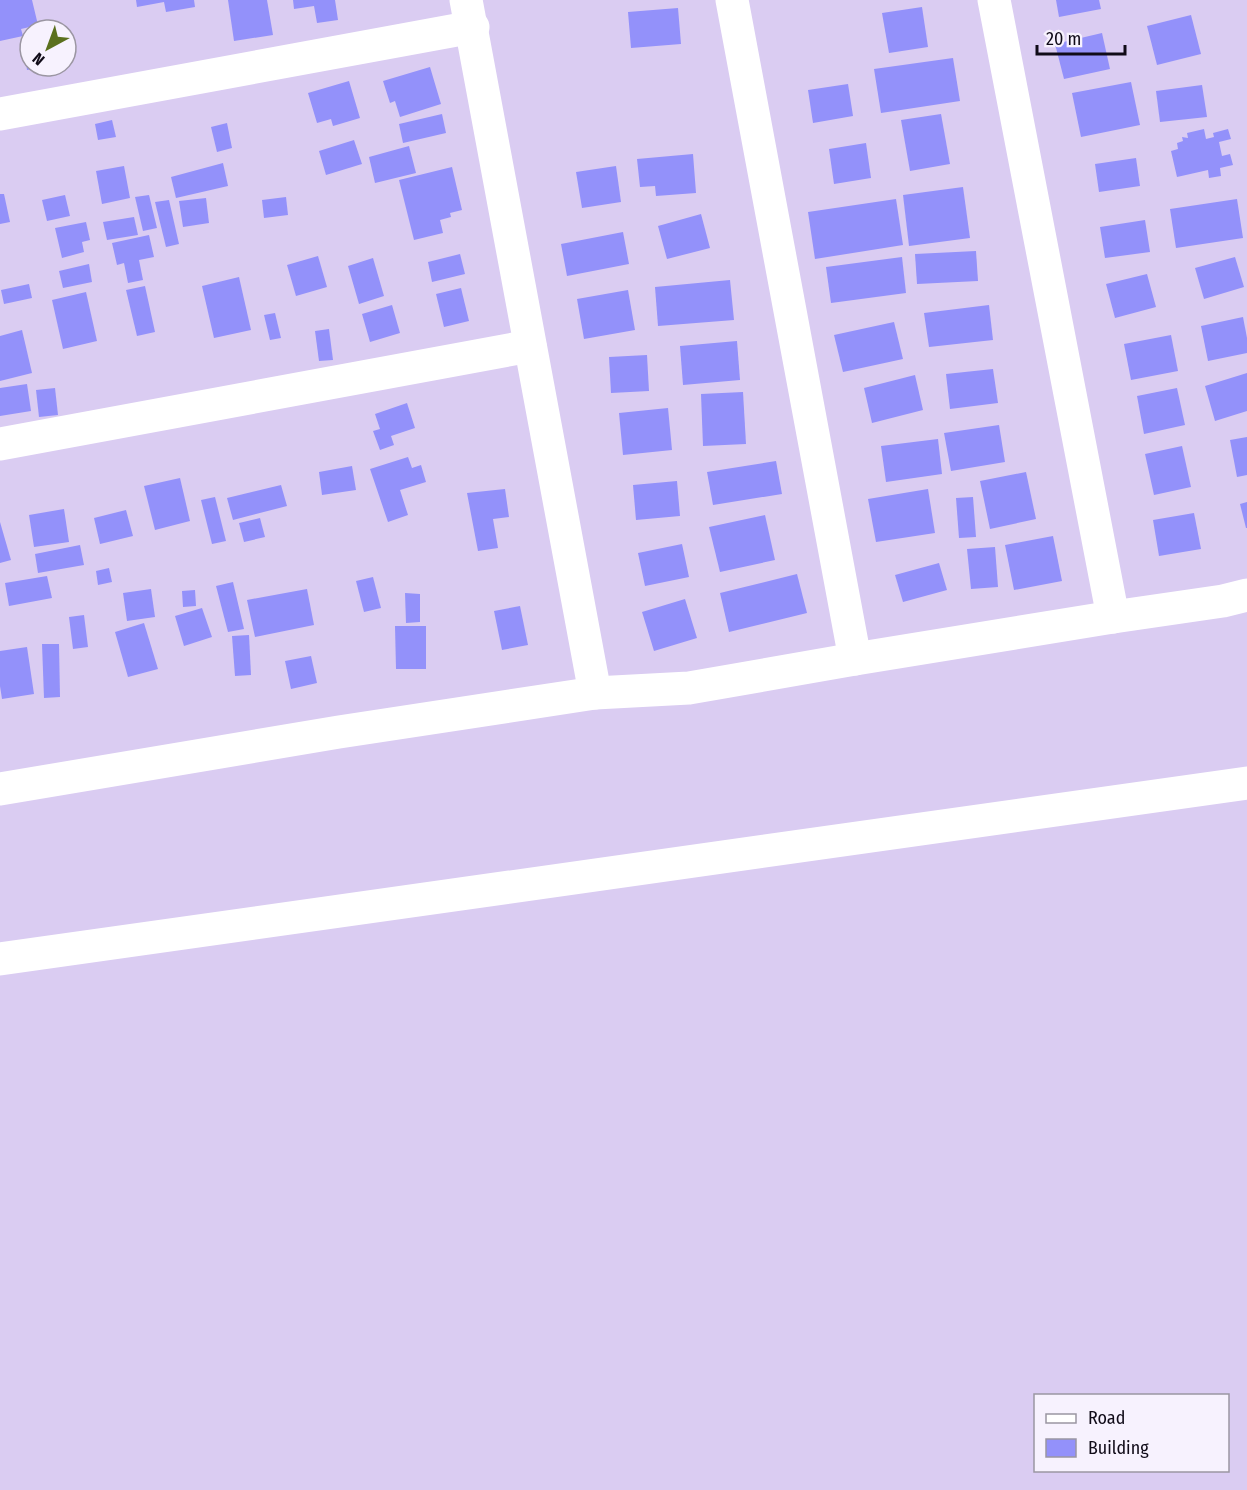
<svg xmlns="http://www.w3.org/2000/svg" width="1247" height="1490" viewBox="0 0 1247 1490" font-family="'Fira Sans Condensed',sans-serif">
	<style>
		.building { fill: #9391fa }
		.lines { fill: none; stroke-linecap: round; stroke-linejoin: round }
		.minor { stroke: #fff; stroke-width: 33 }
	</style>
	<rect width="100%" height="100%" fill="#daccf2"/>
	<g class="building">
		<polygon points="0,0 32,0 38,25 21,29 23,36 0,41"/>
		<polygon points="136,0 194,0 195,7 166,12 164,2 137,7"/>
		<polygon points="228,0 267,0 273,35 234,41"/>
		<polygon points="293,0 335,0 338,20 317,23 314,6 294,9"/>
		<polygon points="1056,0 1099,0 1101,9 1059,17"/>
		<polygon points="922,7 928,47 889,53 882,13"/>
		<polygon points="678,8 681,44 631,48 628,12"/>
		<polygon points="1191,15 1201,54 1157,65 1147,26"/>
		<polygon points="1102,33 1110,69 1064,79 1055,44"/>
		<polygon points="30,45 30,66 44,67 27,70 24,46"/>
		<polygon points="953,58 960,101 881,113 874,69"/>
		<polygon points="430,67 441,104 400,117 395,101 390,103 383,81"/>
		<polygon points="349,81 360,118 333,126 331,119 317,123 308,93"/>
		<polygon points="1131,82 1140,125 1081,137 1072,93"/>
		<polygon points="848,84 853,116 813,123 808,90"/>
		<polygon points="1202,85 1207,117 1160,122 1156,91"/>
		<polygon points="442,114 446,133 403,143 399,124"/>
		<polygon points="941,114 950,164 910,171 901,120"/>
		<polygon points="112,120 116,137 98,140 95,124"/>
		<polygon points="227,123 232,148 217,152 211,127"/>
		<polygon points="1204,129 1206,139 1214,137 1213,133 1228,129 1231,139 1219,142 1222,156 1230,154 1233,165 1220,168 1221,176 1209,178 1208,170 1177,177 1171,151 1178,149 1177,143 1183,141 1182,137 1188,138 1187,133"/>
		<polygon points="354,140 362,164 326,175 319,151"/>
		<polygon points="866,143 871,178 834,184 829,149"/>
		<polygon points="409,146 416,173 375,183 369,157"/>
		<polygon points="693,154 696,193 656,196 655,186 640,187 637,159"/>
		<polygon points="1136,158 1140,186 1099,192 1095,164"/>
		<polygon points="223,163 228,186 176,198 171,177"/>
		<polygon points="124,166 130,198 102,204 96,171"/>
		<polygon points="616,166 621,202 582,208 576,172"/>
		<polygon points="452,167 462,210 450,213 451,217 440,220 443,233 414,240 399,180"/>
		<polygon points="963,187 970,238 909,246 903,195"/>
		<polygon points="0,194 4,194 10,222 0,224"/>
		<polygon points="65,195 70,216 47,221 42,200"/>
		<polygon points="149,195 157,228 143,231 135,197"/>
		<polygon points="286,197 288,215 264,218 262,200"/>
		<polygon points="206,198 209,223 183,227 179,201"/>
		<polygon points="896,199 903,245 815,259 808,212"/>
		<polygon points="1237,199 1243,238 1176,248 1170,209"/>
		<polygon points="169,200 179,244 166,247 155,202"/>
		<polygon points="701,214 710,248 667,259 658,226"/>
		<polygon points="134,217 138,235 107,240 103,222"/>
		<polygon points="1145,220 1150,252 1105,258 1100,227"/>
		<polygon points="86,222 90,240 82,242 84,252 62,258 55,228"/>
		<polygon points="623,232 629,264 567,276 561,244"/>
		<polygon points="149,235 154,257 139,260 143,280 128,283 124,263 117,265 112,243"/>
		<polygon points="976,251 978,281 917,284 915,254"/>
		<polygon points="460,254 465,274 432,282 428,262"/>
		<polygon points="318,256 327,287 296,296 287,265"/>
		<polygon points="902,257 906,293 831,303 826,267"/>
		<polygon points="1235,257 1244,287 1204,299 1195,268"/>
		<polygon points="373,258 384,296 359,304 348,266"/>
		<polygon points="89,264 92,282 63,288 59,271"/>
		<polygon points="1147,274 1156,307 1115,318 1106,284"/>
		<polygon points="239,277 251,330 214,338 202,286"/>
		<polygon points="730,280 734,320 658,326 655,287"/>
		<polygon points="29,284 32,298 4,304 1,290"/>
		<polygon points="145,286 155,332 137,336 126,290"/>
		<polygon points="461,288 469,321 444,327 436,294"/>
		<polygon points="628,290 635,330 584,339 577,299"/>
		<polygon points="86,292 97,341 63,349 52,300"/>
		<polygon points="392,305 400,333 370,342 362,314"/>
		<polygon points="989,305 993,340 929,347 924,313"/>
		<polygon points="275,313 281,338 270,340 264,315"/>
		<polygon points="1243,317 1247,338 1247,353 1208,361 1201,326"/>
		<polygon points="894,322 903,359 843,372 834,335"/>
		<polygon points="329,329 333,360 319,361 315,331"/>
		<polygon points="22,330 32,373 0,381 0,336"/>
		<polygon points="1171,335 1178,371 1131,380 1124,344"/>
		<polygon points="737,341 740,380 683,385 680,346"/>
		<polygon points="647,355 649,391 611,393 609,357"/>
		<polygon points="993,369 998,403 950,409 946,374"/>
		<polygon points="1247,373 1247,411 1215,421 1205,386"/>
		<polygon points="915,375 923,410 872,423 864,388"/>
		<polygon points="27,384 31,411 0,416 0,388"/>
		<polygon points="55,388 58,415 39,417 36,390"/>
		<polygon points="1177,388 1185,425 1144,434 1137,396"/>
		<polygon points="743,392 746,444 703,446 701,394"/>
		<polygon points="407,403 415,428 391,436 394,445 380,450 373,431 380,429 375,414"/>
		<polygon points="668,408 672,450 623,455 619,413"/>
		<polygon points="999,425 1005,462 951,471 944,433"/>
		<polygon points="1247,437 1247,475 1237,477 1230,440"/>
		<polygon points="938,439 942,474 886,482 881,446"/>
		<polygon points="1182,446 1191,487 1154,495 1145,454"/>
		<polygon points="408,457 412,468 421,465 426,482 400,490 408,515 388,522 370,469"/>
		<polygon points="776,461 782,494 713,505 707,472"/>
		<polygon points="352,466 356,490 322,495 319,472"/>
		<polygon points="1026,472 1036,519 990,529 980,481"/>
		<polygon points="180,478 190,521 155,530 144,486"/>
		<polygon points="677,481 680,516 636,520 633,485"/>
		<polygon points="281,485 287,506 233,520 227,498"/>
		<polygon points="505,489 509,517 493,519 498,548 478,551 467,493"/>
		<polygon points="928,489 935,533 876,542 868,499"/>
		<polygon points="215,497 226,541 212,544 201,500"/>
		<polygon points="973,497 976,537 959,538 956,498"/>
		<polygon points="1247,502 1247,528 1246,528 1240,504"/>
		<polygon points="64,509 69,542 34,547 29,515"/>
		<polygon points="126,510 133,536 100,544 94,518"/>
		<polygon points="1194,513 1201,549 1159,556 1153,520"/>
		<polygon points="765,515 775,560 720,572 709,527"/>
		<polygon points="260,518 265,537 244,542 239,523"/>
		<polygon points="0,522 11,560 0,563"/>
		<polygon points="1053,536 1062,581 1014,590 1005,545"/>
		<polygon points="682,544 689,577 645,586 638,553"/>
		<polygon points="80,545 84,565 38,573 35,554"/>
		<polygon points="995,547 998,587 971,589 967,549"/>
		<polygon points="939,563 947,590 903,602 895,575"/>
		<polygon points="109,568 112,582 98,585 96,571"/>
		<polygon points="797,574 807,613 729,632 720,593"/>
		<polygon points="47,576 52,598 9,606 5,583"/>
		<polygon points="373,577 381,608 364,612 356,581"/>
		<polygon points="233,582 244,629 228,632 216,586"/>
		<polygon points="151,589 155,617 127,621 123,593"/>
		<polygon points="307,589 314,625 255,637 247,600"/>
		<polygon points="195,590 196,606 183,607 182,591"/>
		<polygon points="405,593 420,594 420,622 406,623"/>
		<polygon points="685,599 697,638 654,651 642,612"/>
		<polygon points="520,606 528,645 502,650 494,611"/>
		<polygon points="202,608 212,637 184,646 175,616"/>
		<polygon points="84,615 88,647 73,649 69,617"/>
		<polygon points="144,623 158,669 128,677 115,632"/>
		<polygon points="395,626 426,626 426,669 396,669"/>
		<polygon points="249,635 251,675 235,676 232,636"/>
		<polygon points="42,644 59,644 60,697 44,698"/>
		<polygon points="27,647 34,694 2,699 0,686 0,651"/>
		<polygon points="311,656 317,683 291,689 285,661"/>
	</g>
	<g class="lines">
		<g class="minor">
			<polyline points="466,0 595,693"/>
			<polyline points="732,0 855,659"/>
			<polyline points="994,0 1113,617"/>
			<polyline points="0,114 473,27"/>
			<polyline points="0,444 530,346"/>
			<polyline points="0,789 339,732 595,693 689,688 855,659 1113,617 1223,601 1247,595"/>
			<polyline points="0,959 1247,783"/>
		</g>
	</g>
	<rect x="1034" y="1394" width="195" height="78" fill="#f7f2fe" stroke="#9b96a2" stroke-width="1.5"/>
	<rect x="1046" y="1414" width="30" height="9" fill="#ffffff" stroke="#9b96a2" stroke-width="1.5"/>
	<text x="1088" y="1424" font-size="18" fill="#100b18">Road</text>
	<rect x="1046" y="1439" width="30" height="18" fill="#9391fa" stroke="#9b96a2" stroke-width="1.5"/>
	<text x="1088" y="1454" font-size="18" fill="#100b18">Building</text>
	<g transform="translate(48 48) rotate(221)"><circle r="28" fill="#f7f2fe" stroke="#9b96a2" stroke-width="1.5"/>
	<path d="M0-4.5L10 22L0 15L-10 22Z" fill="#5b701e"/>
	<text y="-9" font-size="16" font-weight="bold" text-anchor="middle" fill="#100b18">N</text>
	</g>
	<path d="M1037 45v9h88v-9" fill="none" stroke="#100b18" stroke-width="3"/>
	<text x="1046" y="45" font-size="18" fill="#100b18" stroke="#f7f2fe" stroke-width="4.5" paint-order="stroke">20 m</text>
</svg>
